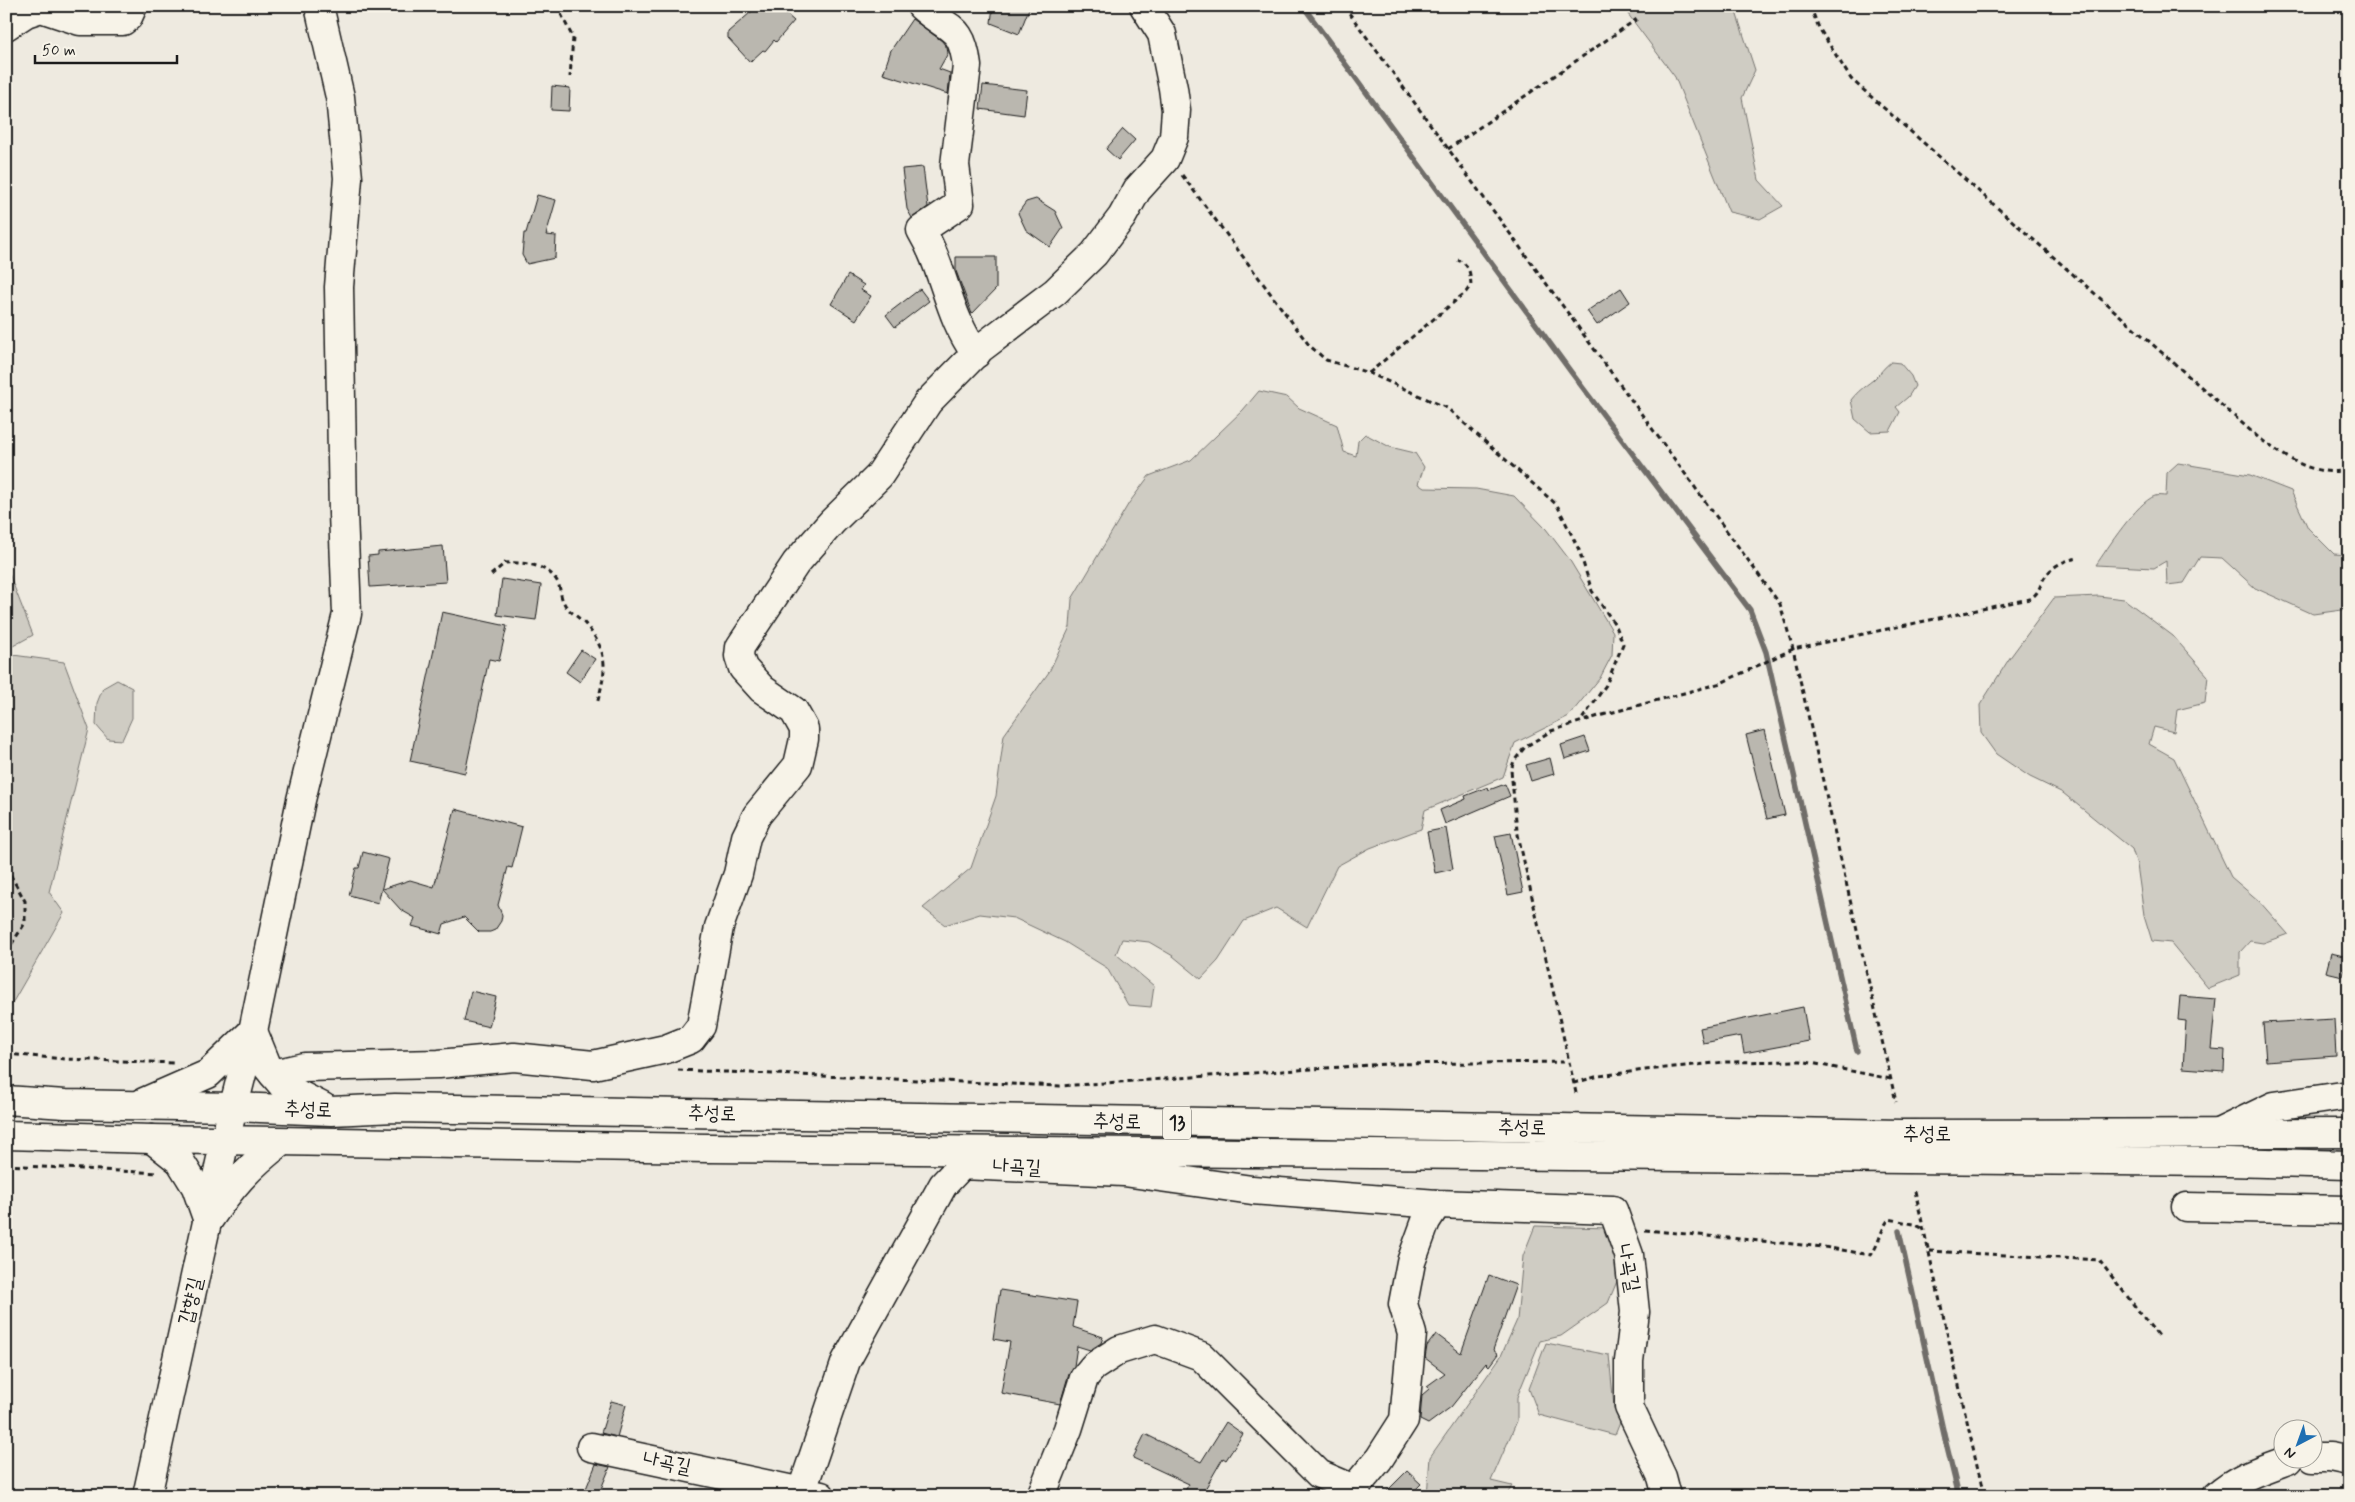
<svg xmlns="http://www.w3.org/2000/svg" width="2355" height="1502" viewBox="0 0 2355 1502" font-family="Mynerve,'Poor Story',sans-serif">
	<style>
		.green { fill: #cfccc3; stroke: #767470 }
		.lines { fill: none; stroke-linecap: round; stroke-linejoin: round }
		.stream { stroke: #6f6d69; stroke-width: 5.5 }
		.building { fill: #bab7af; stroke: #1c1c1c }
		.minor-casing { stroke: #1c1c1c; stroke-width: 31 }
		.major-casing { stroke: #1c1c1c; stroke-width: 31 }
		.path { stroke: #1c1c1c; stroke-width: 3; stroke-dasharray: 5 4; stroke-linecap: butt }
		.minor { stroke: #f7f3e8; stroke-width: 28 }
		.major { stroke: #f7f3e8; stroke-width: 28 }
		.labels { text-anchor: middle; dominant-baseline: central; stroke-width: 5; stroke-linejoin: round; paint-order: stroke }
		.shield { fill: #f7f3e8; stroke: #5e5c59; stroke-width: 1 }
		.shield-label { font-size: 19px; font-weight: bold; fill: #1c1c1c }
		.street-label { font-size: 20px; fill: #1c1c1c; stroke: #f7f3e8 }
	</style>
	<rect width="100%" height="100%" fill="#eeeae0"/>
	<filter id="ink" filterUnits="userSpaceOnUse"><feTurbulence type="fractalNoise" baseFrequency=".02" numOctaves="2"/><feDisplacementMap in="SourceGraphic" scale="10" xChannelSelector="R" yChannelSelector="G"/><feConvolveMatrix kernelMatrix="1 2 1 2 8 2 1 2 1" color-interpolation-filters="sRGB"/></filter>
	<g filter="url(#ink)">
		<g class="green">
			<polygon points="1622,6 1734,6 1755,70 1742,98 1759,180 1783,206 1760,219 1729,212 1675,77"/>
			<path d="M1891,362L1900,363L1911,376L1915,386L1908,397L1896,407L1900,412L1890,431L1870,432L1855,419L1851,400C1858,391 1864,387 1873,380C1880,374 1884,367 1891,362Z"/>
			<polygon points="1259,391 1287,397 1299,408 1337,425 1344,452 1356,456 1358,441 1365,434 1390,447 1415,453 1424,467 1418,484 1424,488 1476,489 1514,496 1546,529 1569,559 1613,632 1612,655 1600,678 1569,716 1515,743 1503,777 1425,810 1421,829 1370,848 1337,866 1307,927 1276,908 1244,921 1218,961 1201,979 1173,956 1149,942 1122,939 1116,954 1154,986 1151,1007 1128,1005 1107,968 1065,942 1014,918 980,914 945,925 923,908 971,868 996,796 1004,735 1049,672 1070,627 1072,599 1129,503 1149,476 1191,460 1243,410"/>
			<path d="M2178,463L2250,475L2291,491L2308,528L2334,554L2349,555V609L2313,614L2255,588L2222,558L2200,557L2184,583L2167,585L2166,561L2154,568L2096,565C2107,549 2137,502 2155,496C2157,495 2163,496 2166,496L2167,473Z"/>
			<polygon points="8,571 33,635 13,646 6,640 6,572"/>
			<polygon points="2099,596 2124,599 2173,636 2208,676 2205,703 2177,710 2174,732 2154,727 2149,744 2174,758 2231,877 2259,901 2288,934 2263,943 2250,941 2240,952 2240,975 2208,988 2171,943 2152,941 2144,915 2137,865 2132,849 2063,793 2030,777 1996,754 1981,733 1980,705 2009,659 2054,598"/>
			<polygon points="6,654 64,662 89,729 49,892 64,913 6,1014"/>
			<polygon points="117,680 132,688 132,718 122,740 108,739 96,725 97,703 103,688"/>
			<polygon points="1535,1226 1609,1228 1620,1274 1608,1303 1561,1336 1540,1341 1517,1397 1517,1421 1491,1481 1512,1486 1506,1496 1427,1496 1430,1457 1501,1356 1517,1320 1523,1256"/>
			<polygon points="1546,1343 1609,1355 1614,1407 1621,1420 1615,1435 1539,1415 1529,1389"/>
		</g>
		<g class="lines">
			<g class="stream">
				<polyline points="1303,6 1571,372 1750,610 1766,652 1857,1051"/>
				<polyline points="1899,1231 1945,1439 1959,1496"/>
			</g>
		</g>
		<g class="building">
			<polygon points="758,6 777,6 794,21 776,42 774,40 765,51 763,50 750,62 728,38 728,32"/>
			<polygon points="993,6 1030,6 1019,34 991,23"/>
			<polygon points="912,19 942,41 947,48 948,53 939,69 950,73 948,94 883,74 891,50"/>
			<polygon points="983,85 1027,90 1024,115 980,109"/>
			<polygon points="552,86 570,88 569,111 551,110"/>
			<polygon points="1123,129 1135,140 1118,160 1106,149"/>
			<polygon points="923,167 928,207 912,218 907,209 902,169"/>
			<polygon points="537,195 556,200 546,235 556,236 555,258 527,264 522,255 524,233 526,233"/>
			<polygon points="1036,199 1055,211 1063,228 1050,247 1026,230 1018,213 1026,202"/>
			<polygon points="956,257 996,257 996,289 972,314 956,271"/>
			<polygon points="848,275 864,285 861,290 871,296 856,320 831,304"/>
			<polygon points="1621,288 1630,302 1597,325 1587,311"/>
			<polygon points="920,289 929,301 895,327 886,315"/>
			<polygon points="443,546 446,582 370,587 368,556 378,555 378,552"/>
			<polygon points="502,579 541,585 536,620 497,615"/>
			<polygon points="442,612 507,626 499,661 489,659 465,773 410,761"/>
			<polygon points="581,650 595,659 580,682 566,672"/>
			<polygon points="1765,730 1785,815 1767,819 1746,735"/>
			<polygon points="1585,737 1590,751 1565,759 1561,745"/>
			<polygon points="1550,758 1554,774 1531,781 1526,765"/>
			<polygon points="1505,784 1510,796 1445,824 1440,810 1466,799 1465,796 1488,787 1489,790"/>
			<polygon points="455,809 522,827 512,868 508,867 498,905 502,915 501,921 495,930 490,932 479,932 464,917 444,924 441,934 412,926 415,918 401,910 382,889 410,880 434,887"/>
			<polygon points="1446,828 1453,869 1435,873 1427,832"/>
			<polygon points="1511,833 1523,892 1508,895 1495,836"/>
			<polygon points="363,852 389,859 378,903 349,895 356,868 359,868"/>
			<polygon points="2331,953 2348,957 2343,976 2326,972"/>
			<polygon points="471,991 496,997 489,1027 464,1021"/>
			<polygon points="2180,996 2216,999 2211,1049 2225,1050 2224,1071 2183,1068 2186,1021 2178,1020"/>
			<polygon points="1803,1007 1809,1041 1744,1053 1741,1036 1703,1043 1700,1028"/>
			<polygon points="2334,1019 2336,1056 2266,1061 2263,1023"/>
			<polygon points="1489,1275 1516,1285 1493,1350 1498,1354 1489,1366 1486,1363 1451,1407 1428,1424 1420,1420 1422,1395 1429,1389 1427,1386 1445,1373 1425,1358 1427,1346 1436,1334 1461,1353"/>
			<polygon points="1000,1290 1077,1302 1073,1327 1103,1337 1101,1343 1090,1350 1077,1346 1074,1366 1069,1373 1060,1404 1001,1393 1010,1342 993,1339"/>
			<polygon points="611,1401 626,1405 617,1437 601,1433"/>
			<polygon points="1226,1422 1243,1434 1226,1460 1223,1458 1201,1496 1182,1496 1189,1484 1133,1458 1145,1434 1201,1462"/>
			<polygon points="596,1464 610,1467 598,1496 583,1496"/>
			<polygon points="1407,1471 1421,1484 1409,1496 1382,1496"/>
		</g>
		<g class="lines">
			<g class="minor-casing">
				<g id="minor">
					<path d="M921,6C948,31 962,23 967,66L955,165L960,204L921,230C945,270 947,314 976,354"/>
					<polyline points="6,26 26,13 41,8 80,21 123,21 128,17 133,6"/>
					<polyline points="273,1074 304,1067 439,1064 514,1057 593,1065 666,1049 691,1039 701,1026 719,927 738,874 746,837 757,815 798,765 804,739 804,729 794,711 762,689 743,668 739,656 740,647 796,563 832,522 879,476 928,402 981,348 1055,292 1094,254 1122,217 1137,190 1165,159 1174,137 1176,110 1173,88 1162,34 1144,6"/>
					<polyline points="2218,1133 2274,1106 2349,1095"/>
					<polyline points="2186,1207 2349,1210"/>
					<polyline points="591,1447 821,1496"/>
					<polyline points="2312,1457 2330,1457 2349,1461"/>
					<polyline points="147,1496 225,1140 253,1031 301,800 347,614 343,513 339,287 348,178 340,97 319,6"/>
					<polyline points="800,1496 846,1361 943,1185 962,1165 1124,1172 1252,1190 1437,1204 1613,1210 1629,1255 1635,1312 1629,1361 1629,1407 1662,1477 1667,1496"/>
					<polyline points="1041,1496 1068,1429 1084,1378 1093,1367 1119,1350 1155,1339 1201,1356 1319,1474 1354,1489"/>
					<polyline points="1357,1496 1354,1489 1379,1459 1404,1420 1412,1334 1403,1304 1411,1262 1426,1221 1437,1204"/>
					<path d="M2216,1496C2237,1477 2263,1469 2288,1460"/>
				</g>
			</g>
			<g class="major-casing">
				<g id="major">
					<polyline points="6,1100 65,1104 234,1107 331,1111 395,1108 1902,1134 2349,1133"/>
					<polyline points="144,1102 208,1074 253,1031 268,1068 284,1087 323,1107"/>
					<polyline points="6,1135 152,1139 708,1148 2228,1162 2349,1165"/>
					<polyline points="152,1139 180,1161 196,1187 208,1221"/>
					<path d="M208,1221C231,1187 248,1167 281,1142"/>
				</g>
			</g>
			<g class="path">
				<polyline points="557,6 573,38 570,77"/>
				<polyline points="1344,6 1780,604 1793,649 1896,1102"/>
				<path d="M1810,6L1819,28L1851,79L2259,438C2287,458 2312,477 2349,470"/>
				<polyline points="1448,149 1637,19"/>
				<polyline points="1182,175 1309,345 1326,360 1369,373 1447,408 1557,505 1579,550 1592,591 1616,626 1623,644 1606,685 1580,722"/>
				<path d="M1369,373L1466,292L1471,285C1470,273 1470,265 1458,260"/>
				<path d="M491,575L505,563C522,562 547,564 557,581C561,588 560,597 564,603C568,612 580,617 586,625C610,654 606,670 597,704"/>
				<polyline points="6,867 25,901 25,923 6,953"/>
				<polyline points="6,1054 65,1059 175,1063"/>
				<polyline points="678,1070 1060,1086 1386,1064 1568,1062"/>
				<polyline points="1574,1083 1599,1076 1645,1070 1725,1062 1801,1061 1891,1079"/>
				<path d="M1576,1093L1517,830L1511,770L1514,761L1525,747L1551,731L1599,716L1721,683L1793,649L2029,599C2038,595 2039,588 2043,580C2051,566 2064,560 2079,558"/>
				<polyline points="6,1165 158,1173"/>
				<polyline points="1915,1191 1984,1496"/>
				<path d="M1645,1230L1824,1247L1871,1255C1880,1243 1880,1230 1889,1219L1914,1224L1924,1229"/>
				<polyline points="1929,1251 2099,1260 2158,1336"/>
			</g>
			<use href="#minor" class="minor"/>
			<use href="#major" class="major"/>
		</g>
	</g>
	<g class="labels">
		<rect class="shield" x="1163" y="1106.5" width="28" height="33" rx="4"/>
		<g class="shield-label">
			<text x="1177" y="1123">13</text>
		</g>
		<g class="street-label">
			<text transform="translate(308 1110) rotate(2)">추성로</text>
			<text transform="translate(712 1114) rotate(1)">추성로</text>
			<text transform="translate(1117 1122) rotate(1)">추성로</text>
			<text transform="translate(1522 1128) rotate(1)">추성로</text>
			<text x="1927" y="1134">추성로</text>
			<text transform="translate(1017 1167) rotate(3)">나곡길</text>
			<text transform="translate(1628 1268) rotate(79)">나곡길</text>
			<text transform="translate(191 1301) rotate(-77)">갑향길</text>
			<text transform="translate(667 1463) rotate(12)">나곡길</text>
		</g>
	</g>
	<rect width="2355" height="1502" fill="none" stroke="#f7f3e8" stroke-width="25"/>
	<rect x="12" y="12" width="2330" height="1477" fill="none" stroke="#1c1c1c" stroke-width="2" filter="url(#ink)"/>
	<g transform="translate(2298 1444) rotate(221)"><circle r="24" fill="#f7f3e8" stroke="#9f9d96"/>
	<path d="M0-4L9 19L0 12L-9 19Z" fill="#1f6fb2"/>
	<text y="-8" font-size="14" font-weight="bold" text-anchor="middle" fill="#1c1c1c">N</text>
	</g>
	<path d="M35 55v8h142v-8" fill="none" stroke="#1c1c1c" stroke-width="2.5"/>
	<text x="42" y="55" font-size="15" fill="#1c1c1c" stroke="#f7f3e8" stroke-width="4" paint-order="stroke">50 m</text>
</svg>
